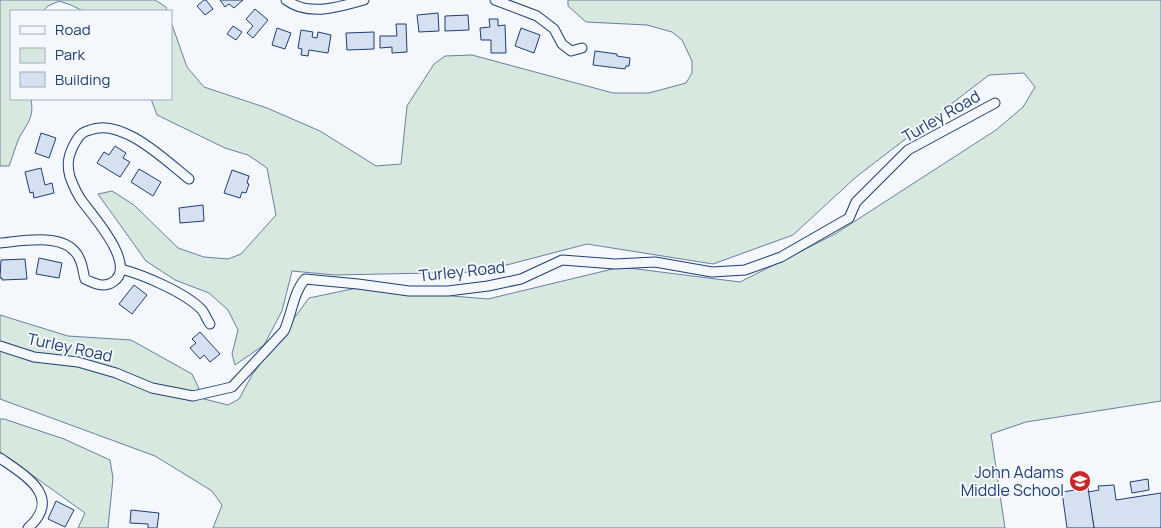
<svg xmlns="http://www.w3.org/2000/svg" width="1161" height="528" viewBox="0 0 1161 528" font-family="Manrope,sans-serif">
	<style>
		.green { fill: #d7e8df; stroke: #687fa3 }
		.building { fill: #d5e0f0; stroke: #1d3f73 }
		.lines { fill: none; stroke-linecap: round; stroke-linejoin: round }
		.minor-casing { stroke: #1d3f73; stroke-width: 11 }
		.minor { stroke: #f4f7fb; stroke-width: 9 }
		.labels { text-anchor: middle; dominant-baseline: central; stroke-width: 4; stroke-linejoin: round; paint-order: stroke }
		.street-label { font-size: 16px; fill: #1d3f73; stroke: #f4f7fb }
		.poi-label { font-size: 16px; fill: #1d3f73; stroke: #f4f7fb; text-anchor: end }
	</style>
	<rect width="100%" height="100%" fill="#f4f7fb"/>
	<g class="green">
		<path d="M0,0H155L166,7L167,11H83L71,5L59,1L48,6L43,11H11V99H31C35,121 24,125 17,143C14,151 12,159 9,166H0Z"/>
		<polygon points="568,0 1161,0 1161,401 1026,422 991,434 1005,528 213,528 222,505 212,491 155,456 0,399 0,315 68,336 131,340 192,374 204,399 228,405 239,399 252,375 309,298 357,288 488,299 621,267 740,282 835,234 996,130 1023,107 1035,87 1024,73 989,75 856,177 793,235 713,264 587,244 480,272 335,275 292,271 282,311 264,345 235,365 232,354 238,330 228,310 209,293 175,280 146,261 98,194 112,191 134,205 178,248 204,257 228,259 241,254 276,215 267,168 248,155 225,148 157,115 151,99 171,99 171,22 187,67 204,87 267,108 320,131 376,166 401,164 407,106 434,64 445,56 472,55 613,93 649,93 686,83 692,73 692,61 682,40 672,32 647,25 586,22 568,6"/>
		<polygon points="0,419 4,419 64,439 110,460 113,478 108,528 78,528 85,513 0,452"/>
	</g>
	<g class="building">
		<polygon points="204,0 206,0 213,9 205,15 197,6"/>
		<polygon points="220,0 243,0 234,8 229,4 225,7"/>
		<polygon points="255,9 268,20 253,38 247,33 253,26 246,19"/>
		<polygon points="438,13 439,31 419,32 417,15"/>
		<polygon points="468,15 469,30 445,31 445,16"/>
		<polygon points="489,19 498,19 498,26 505,25 506,53 491,53 491,40 481,40 480,28 490,27"/>
		<polygon points="396,24 406,24 407,52 392,53 392,47 380,48 380,36 397,36"/>
		<polygon points="233,26 242,32 236,40 227,34"/>
		<polygon points="277,28 291,33 285,49 272,45"/>
		<polygon points="521,28 540,35 534,53 515,46"/>
		<polygon points="301,30 313,32 312,37 317,38 318,32 331,35 328,53 309,50 308,56 301,55 302,49 298,48"/>
		<polygon points="374,32 374,49 347,50 346,33"/>
		<polygon points="595,51 617,54 617,56 630,58 629,66 626,66 625,69 593,65"/>
		<polygon points="41,133 56,138 49,158 35,153"/>
		<polygon points="115,146 126,153 123,158 130,162 120,177 97,163 104,152 109,155"/>
		<polygon points="41,168 45,185 52,183 54,193 34,198 33,192 30,193 25,172"/>
		<polygon points="139,169 161,182 153,196 131,182"/>
		<polygon points="232,170 249,176 247,183 249,184 246,193 242,192 240,198 224,193"/>
		<polygon points="203,205 204,221 180,223 179,208"/>
		<polygon points="39,258 62,263 59,278 36,274"/>
		<polygon points="25,259 27,279 2,280 2,278 0,278 1,260"/>
		<polygon points="134,285 147,295 132,314 119,304"/>
		<polygon points="200,332 220,354 210,362 204,355 200,359 190,348 196,343 192,339"/>
		<polygon points="1148,479 1149,490 1132,493 1130,482"/>
		<polygon points="1114,485 1116,500 1161,493 1161,528 1094,528 1088,492 1099,490 1098,486"/>
		<polygon points="1088,488 1094,528 1067,528 1062,492"/>
		<polygon points="56,501 74,510 65,527 48,519"/>
		<polygon points="131,510 159,513 157,528 148,528 148,524 130,523"/>
	</g>
	<g class="lines">
		<g class="minor-casing">
			<g id="minor">
				<path d="M286,0C309,17 339,7 364,0"/>
				<polyline points="495,0 537,16 554,29 562,44 571,51 582,48"/>
				<path d="M0,243C24,241 69,231 80,260C83,266 83,273 85,279C95,284 104,288 113,282C138,266 93,216 82,201C77,194 73,185 70,177C66,163 69,153 76,141C80,134 83,132 90,130C122,117 166,161 189,179"/>
				<path d="M121,269C144,275 186,293 202,310C205,314 207,320 210,324"/>
				<path d="M0,346L34,357L78,362L116,373L152,388L193,396L232,387L284,331C292,314 293,293 305,279L358,284L409,291H448L488,286L521,279L562,260L615,264L655,262L712,272L745,270L781,257L849,218L856,202L908,150L995,103"/>
				<path d="M0,458C26,476 63,497 28,528"/>
			</g>
		</g>
		<use href="#minor" class="minor"/>
	</g>
	<defs>
		<g id="school-disc" transform="scale(1.125)"><circle r="9.5" fill="#c62828" stroke="#f4f7fb"/><path d="M0-5L7-2L0 1L-7-2ZM-4 1L0 2.5L4 1V4Q0 6-4 4Z" fill="#fff"/></g>
	</defs>
	<g fill-rule="evenodd">
		<use href="#school-disc" x="1080" y="481"/>
	</g>
	<g class="labels">
		<g class="street-label">
			<text transform="translate(941 116) rotate(-30)">Turley Road</text>
			<text transform="translate(462 271) rotate(-6)">Turley Road</text>
			<text transform="translate(70 347) rotate(12)">Turley Road</text>
		</g>
		<g class="poi-label">
			<text x="1064" y="472">John Adams<tspan x="1064" dy="18">Middle School</tspan></text>
		</g>
	</g>
	<rect x="10" y="10" width="162" height="90" fill="#f4f7fb" stroke="#9eadc5"/>
	<rect x="20" y="26" width="25" height="8" fill="#f4f7fb" stroke="#9eadc5"/>
	<text x="55" y="35" font-size="15" fill="#1d3f73">Road</text>
	<rect x="20" y="48" width="25" height="15" fill="#d7e8df" stroke="#9eadc5"/>
	<text x="55" y="60" font-size="15" fill="#1d3f73">Park</text>
	<rect x="20" y="72" width="25" height="15" fill="#d5e0f0" stroke="#9eadc5"/>
	<text x="55" y="85" font-size="15" fill="#1d3f73">Building</text>
</svg>
